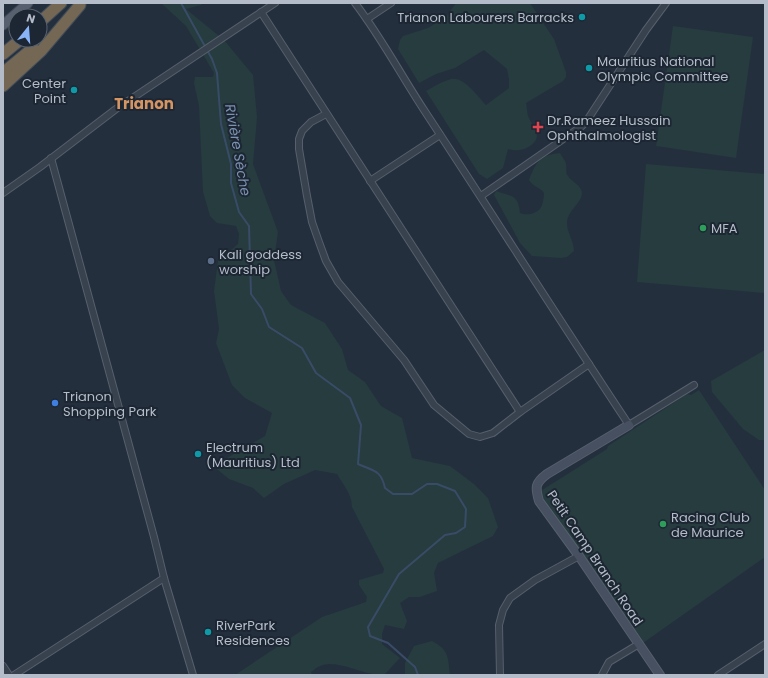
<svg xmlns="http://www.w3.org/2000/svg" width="768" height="678" viewBox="0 0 768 678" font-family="Poppins,sans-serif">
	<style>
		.green { fill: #263c3f }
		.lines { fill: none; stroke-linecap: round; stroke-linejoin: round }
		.stream { stroke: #394c67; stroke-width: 2 }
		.street-casing { stroke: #565f6c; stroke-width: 8 }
		.secondary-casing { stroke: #565f6c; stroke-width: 10 }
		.primary-casing { stroke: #414a57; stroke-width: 11 }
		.highway-casing { stroke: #434c59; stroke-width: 13 }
		.street { stroke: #38414e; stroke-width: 6 }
		.secondary { stroke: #465061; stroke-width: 8 }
		.primary { stroke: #56606e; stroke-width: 9 }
		.highway { stroke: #746855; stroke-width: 11 }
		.culture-dot { fill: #0f9aa8; stroke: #1d2633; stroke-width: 1.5 }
		.health-dot { fill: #e0444e; stroke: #1d2633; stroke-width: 1.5 }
		.leisure-dot { fill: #2e9e5b; stroke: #1d2633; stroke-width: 1.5 }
		.service-dot { fill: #5c6f8a; stroke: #1d2633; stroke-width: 1.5 }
		.shop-dot { fill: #3f7fe0; stroke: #1d2633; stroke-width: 1.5 }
		.labels { text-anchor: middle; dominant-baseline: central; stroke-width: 4; stroke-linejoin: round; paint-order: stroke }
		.poi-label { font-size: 13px; fill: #b4bcc9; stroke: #1d2633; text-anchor: start }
		.street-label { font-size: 13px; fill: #b4bcc9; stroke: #1d2633 }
		.water-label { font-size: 14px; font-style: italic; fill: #7c92b1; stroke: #1d2633 }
		.quarter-label { font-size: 15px; font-weight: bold; fill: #d59563; stroke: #1d2633 }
	</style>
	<rect width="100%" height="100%" fill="#242f3e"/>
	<g class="green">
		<path d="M161,3H202L201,5L186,9L224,40L253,75L257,117L253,164L278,232L274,260L281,291L291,305L325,323L342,349L348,370L365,382L381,406L402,418L412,458L450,466L474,484L488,498L498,527L493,536L438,563L434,573L437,591L420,597H409L400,603L407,621L404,629L385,625L382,634V644L400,658L385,674C365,678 336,656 318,667C316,668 313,671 311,672L312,675H235L322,617L366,602L367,597L359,585V580L383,573L384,569L352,507C352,494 343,485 337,474L315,470L284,484L264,498L253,488L229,479L213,466L265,436L272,413L245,398L232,385L216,343L219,329L214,291L218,261L238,244L239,234L236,226L217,223L210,216L203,192L199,106L194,83L195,77H213L214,73L186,26Z"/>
		<path d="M456,3H530L554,39L566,72V77L563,81L526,103C527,108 527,112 528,116C533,128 544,137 530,146C522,151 517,151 508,149L503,168L487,179L479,174L426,91C433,87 443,81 451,79C464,76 478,97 486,105L509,88V79L507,69L484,50L455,68L436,74L419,83L398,49L400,40L403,36L428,28L446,17Z"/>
		<polygon points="673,26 753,37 736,158 656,146"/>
		<path d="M560,153C562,157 566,161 566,164C567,169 565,172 568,176C571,181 582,186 582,193C582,203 567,211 567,223C567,233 574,241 574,251L567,257L561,258L532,256L520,243L494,195L496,191C512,197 518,194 520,213C527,216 539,214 542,205C543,202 544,197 544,193C539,186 534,188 529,180C536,162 540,155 560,153Z"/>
		<polygon points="646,164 765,174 765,293 637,282"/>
		<polygon points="765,350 765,440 759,440 743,429 712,392 711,381"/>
		<polygon points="699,390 765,490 765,557 643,643 539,492 607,449 608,446 687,394 691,395"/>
		<path d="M432,641C449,650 448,657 450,675H405V663L414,646Z"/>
	</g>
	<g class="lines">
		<path class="stream" d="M181,3L212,59L217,73L221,124L231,164V183L239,212L249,226L251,294L262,309L269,327L302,348L316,373L350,398L361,425L358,464C374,471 381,470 385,488L393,494H412L427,484H437L455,491L466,509L465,527L456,533L445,535L399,574L368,627L370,636L388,643L415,667L418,675"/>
		<g class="street-casing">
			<g id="street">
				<path d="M355,3C381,37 401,75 424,110C493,215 560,321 629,425L694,385"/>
				<polyline points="261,12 520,412"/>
				<polyline points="367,19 391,3"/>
				<polyline points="326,114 311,122 302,131 299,139 299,149 307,196 312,222 319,242 326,261 338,282 404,360 434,405 469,434 480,437 493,433 520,412 589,364"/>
				<polyline points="51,158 154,537 164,578 193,675"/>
				<polyline points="370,181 440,135"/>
				<polyline points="3,193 40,167 116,109 275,3"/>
				<polyline points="481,196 582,126 586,122 646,30 666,3"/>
				<polyline points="3,666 9,675"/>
				<polyline points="14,675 164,578"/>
				<polyline points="500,675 499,625 503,610 510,598 535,580 579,556"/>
				<polyline points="602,675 609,662 639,644"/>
				<polyline points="718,675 765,644"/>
			</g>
		</g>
		<g class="secondary-casing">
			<path id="secondary" d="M629,425L547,474C535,483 535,487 539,501L579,556L660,675"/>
		</g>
		<g class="primary-casing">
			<polyline id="primary" points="3,25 28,3"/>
		</g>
		<g class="highway-casing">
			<g id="highway">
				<polyline points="40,22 61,3"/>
				<polyline points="3,54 20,40"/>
				<polyline points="3,73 33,48"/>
				<polyline points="3,86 41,51 80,5"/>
			</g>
		</g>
		<use href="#street" class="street"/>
		<use href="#secondary" class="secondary"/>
		<use href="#primary" class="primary"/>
		<use href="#highway" class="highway"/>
	</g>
	<g class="culture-dot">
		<circle cx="582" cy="17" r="4"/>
		<circle cx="589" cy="68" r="4"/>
		<circle cx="74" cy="90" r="4"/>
		<circle cx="198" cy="454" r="4"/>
		<circle cx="208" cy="632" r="4"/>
	</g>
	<path class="health-dot" d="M536 121h4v4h4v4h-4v4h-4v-4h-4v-4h4z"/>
	<g class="leisure-dot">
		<circle cx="703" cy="228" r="4"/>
		<circle cx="663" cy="524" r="4"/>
	</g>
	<circle class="service-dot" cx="211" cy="261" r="4"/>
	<circle class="shop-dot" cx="55" cy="403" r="4"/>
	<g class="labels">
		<g class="poi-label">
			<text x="574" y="17" text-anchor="end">Trianon Labourers Barracks</text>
			<text x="597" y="61">Mauritius National<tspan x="597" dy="15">Olympic Committee</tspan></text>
			<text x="66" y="83" text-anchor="end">Center<tspan x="66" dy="15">Point</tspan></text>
			<text x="547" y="120">Dr.Rameez Hussain<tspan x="547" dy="15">Ophthalmologist</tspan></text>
			<text x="711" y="228">MFA</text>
			<text x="219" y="254">Kali goddess<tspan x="219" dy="15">worship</tspan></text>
			<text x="63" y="396">Trianon<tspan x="63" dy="15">Shopping Park</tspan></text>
			<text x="206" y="447">Electrum<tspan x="206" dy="15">(Mauritius) Ltd</tspan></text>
			<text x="671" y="517">Racing Club<tspan x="671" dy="15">de Maurice</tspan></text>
			<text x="216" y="625">RiverPark<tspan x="216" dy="15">Residences</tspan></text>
		</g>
		<g class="street-label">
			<text transform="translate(595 558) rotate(56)">Petit Camp Branch Road</text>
		</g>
		<g class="water-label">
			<text transform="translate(238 150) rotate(80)">Rivière Sèche</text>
		</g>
		<g class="quarter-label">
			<text x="144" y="103">Trianon</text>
		</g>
	</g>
	<rect width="768" height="678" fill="none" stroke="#b4bcc9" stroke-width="8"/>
	<g transform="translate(28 28) rotate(17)"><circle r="19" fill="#1d2633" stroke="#59626f"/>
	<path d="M0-3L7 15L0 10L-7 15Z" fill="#8ab4f8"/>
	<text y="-6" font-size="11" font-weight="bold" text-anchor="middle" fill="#b4bcc9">N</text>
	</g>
</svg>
